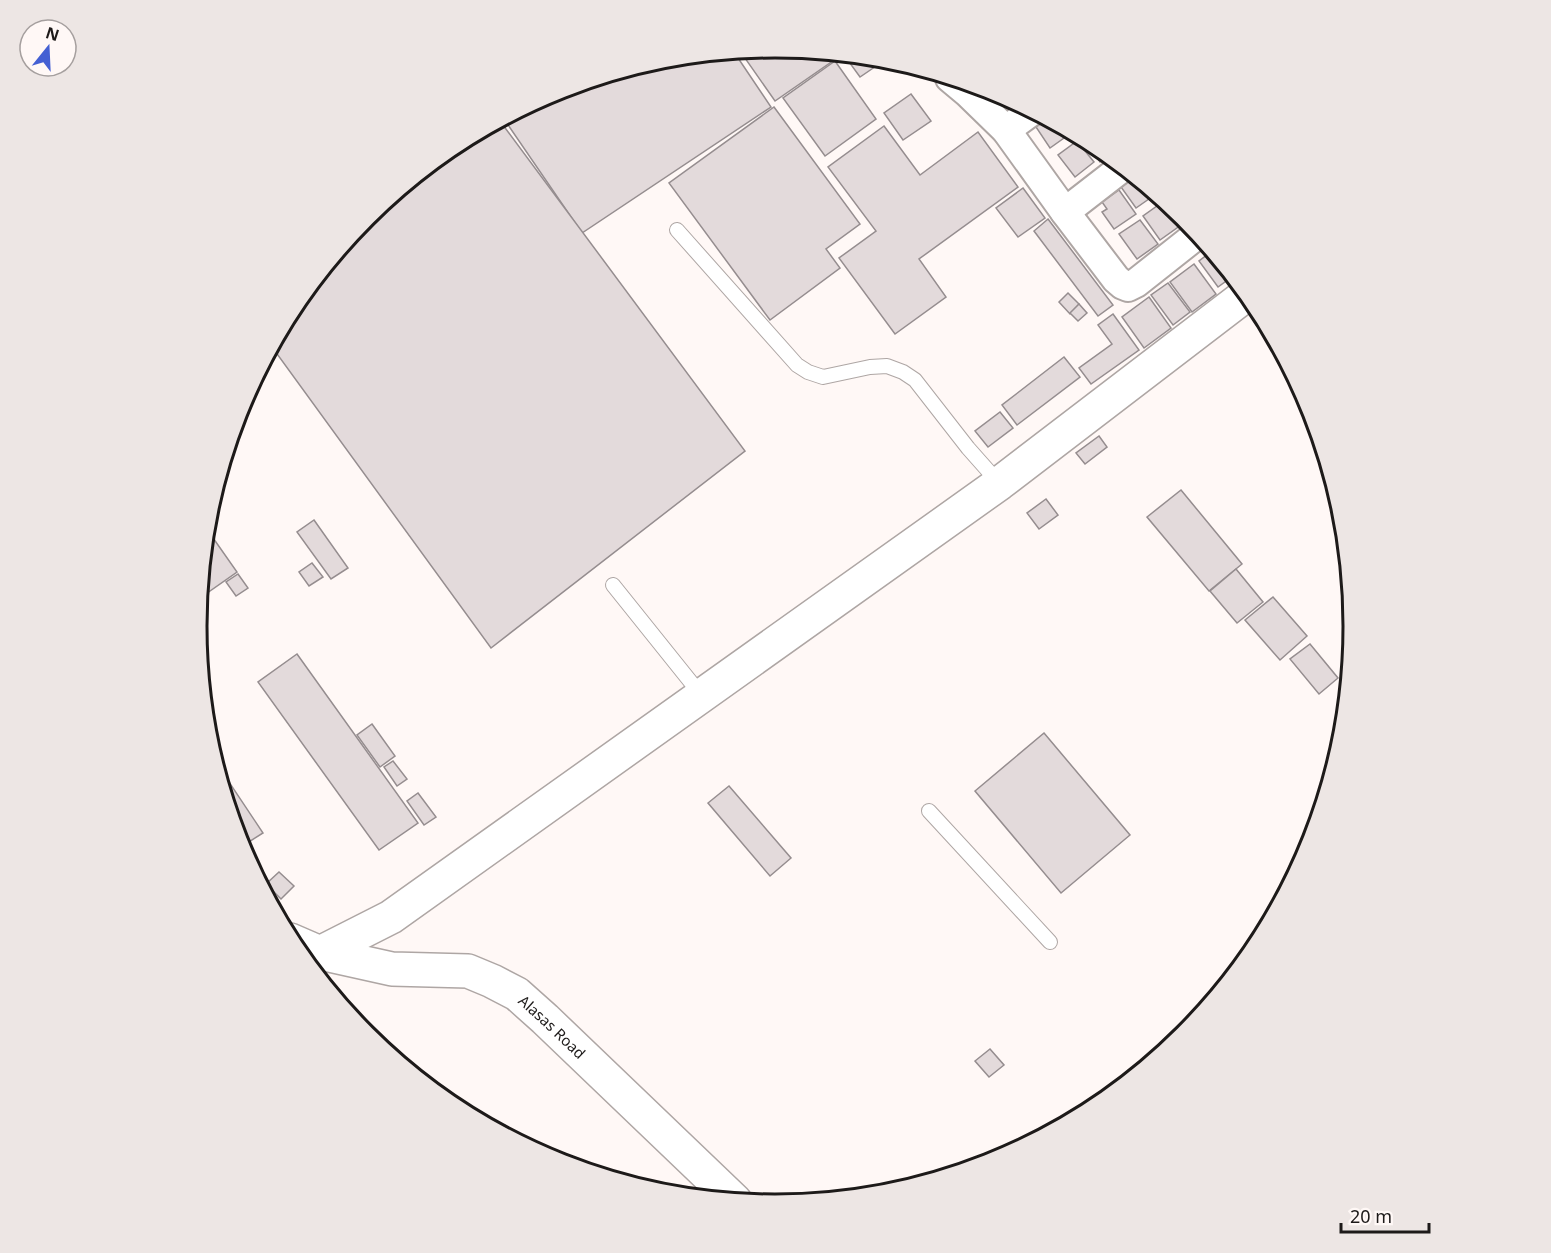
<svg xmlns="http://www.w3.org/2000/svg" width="1551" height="1253" viewBox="0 0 1551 1253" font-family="'Noto Sans',sans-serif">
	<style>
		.building { fill: #e3dadb; stroke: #958d8f; stroke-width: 1.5 }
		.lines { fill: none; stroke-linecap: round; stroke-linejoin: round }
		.lane-casing { stroke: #aea6a4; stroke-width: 16 }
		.street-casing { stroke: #aea6a4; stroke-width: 32 }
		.secondary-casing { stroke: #aea6a4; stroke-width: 36 }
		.lane { stroke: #fff; stroke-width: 14 }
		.street { stroke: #fff; stroke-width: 28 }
		.secondary { stroke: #fff; stroke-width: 33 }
		.labels { text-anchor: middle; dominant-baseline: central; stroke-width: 5; stroke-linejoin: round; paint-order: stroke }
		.street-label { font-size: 15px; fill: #1d1a19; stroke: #fff8f6 }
		.rim { fill: none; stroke: #1d1a19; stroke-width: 3 }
	</style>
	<rect width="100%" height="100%" fill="#fff8f6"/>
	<g class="building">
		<polygon points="776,48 834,54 837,58 775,101 740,51"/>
		<polygon points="734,52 771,107 582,233 504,119 554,92 663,59"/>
		<polygon points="844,55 884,59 885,60 860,77"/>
		<polygon points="835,61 876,119 825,156 783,98"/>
		<polygon points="911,94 931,121 903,140 884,113"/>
		<polygon points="774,107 860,224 826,249 840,268 770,320 669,183"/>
		<polygon points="1048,119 1070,131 1071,133 1050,148 1036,127"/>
		<polygon points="500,121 745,451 491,648 272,347 295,305 367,217 454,145"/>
		<polygon points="884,126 920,175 978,132 1018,187 919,259 946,297 895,334 839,258 876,231 828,167"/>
		<polygon points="1083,138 1097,146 1109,156 1100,162"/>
		<polygon points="1077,141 1094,162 1075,177 1058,155"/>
		<polygon points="1135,177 1156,194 1136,208 1121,187"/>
		<polygon points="1023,188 1045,218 1018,237 996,208"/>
		<polygon points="1119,190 1136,214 1114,229 1102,212 1107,209 1102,202"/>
		<polygon points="1164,201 1181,225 1160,240 1143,216"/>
		<polygon points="1048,219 1113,305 1098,316 1034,231"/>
		<polygon points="1140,220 1158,244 1137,259 1119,234"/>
		<polygon points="1212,251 1233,276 1218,287 1199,261"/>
		<polygon points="1194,264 1216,294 1192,312 1170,282"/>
		<polygon points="1168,283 1190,312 1173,325 1151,295"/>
		<polygon points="1068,293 1079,304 1070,314 1059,302"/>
		<polygon points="1149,297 1171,328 1144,348 1122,317"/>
		<polygon points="1079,304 1087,313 1078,321 1070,313"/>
		<polygon points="1113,314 1139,350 1091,384 1079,368 1112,344 1098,325"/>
		<polygon points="1064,357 1080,377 1017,425 1002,405"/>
		<polygon points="1000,412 1013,428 988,447 975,431"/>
		<polygon points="1099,436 1107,447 1085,464 1076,453"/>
		<polygon points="1181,490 1242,564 1209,591 1147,517"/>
		<polygon points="1046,499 1058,515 1039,529 1027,513"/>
		<polygon points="314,520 348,568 331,579 297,532"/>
		<polygon points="211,535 237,572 200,598 206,538"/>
		<polygon points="312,563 323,577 309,586 299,572"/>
		<polygon points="1236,569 1263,602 1237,623 1210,591"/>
		<polygon points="238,574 248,588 236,596 226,582"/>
		<polygon points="1273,597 1307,636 1280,660 1245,620"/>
		<polygon points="1310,644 1338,678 1319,694 1290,659"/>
		<polygon points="297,654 418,823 379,850 258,682"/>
		<polygon points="372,724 395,756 380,767 357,735"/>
		<polygon points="1044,733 1130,835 1061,893 975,791"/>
		<polygon points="215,761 263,833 241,847"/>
		<polygon points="393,761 407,779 397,786 384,767"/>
		<polygon points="729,786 791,858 770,876 708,803"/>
		<polygon points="418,793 436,817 424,825 407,801"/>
		<polygon points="279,872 294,886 281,899 266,884"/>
		<polygon points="990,1049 1004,1065 989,1077 975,1061"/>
	</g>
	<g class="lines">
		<g class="lane-casing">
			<g id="lane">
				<polyline points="677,230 797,365 808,372 823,377 870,367 887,366 903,372 915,380 968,448 999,483"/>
				<polyline points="613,585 702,696"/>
				<polyline points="929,811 1050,942"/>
			</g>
		</g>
		<g class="street-casing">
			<g id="street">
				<polyline points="950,78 968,93 1006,130 1065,212 1116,279 1123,285 1128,287 1136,283 1198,234"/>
				<polyline points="1006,130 1032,111"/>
				<polyline points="1065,212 1123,167"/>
			</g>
		</g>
		<g class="secondary-casing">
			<g id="secondary">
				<polyline points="290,940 320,953 391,917 1000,483 1247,294"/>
				<path id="s1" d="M320,953L392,969L468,971L492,981L517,994L545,1019L735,1201"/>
			</g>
		</g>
		<use href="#lane" class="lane"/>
		<use href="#street" class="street"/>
		<use href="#secondary" class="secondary"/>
	</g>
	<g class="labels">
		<g class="street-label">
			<text stroke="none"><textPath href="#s1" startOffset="252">Alasas Road</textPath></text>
		</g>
	</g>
	<path d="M0 0H1551V1253H0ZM207 626a568 568 0 1 1 1136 0a568 568 0 1 1-1136 0Z" fill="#ede6e4" fill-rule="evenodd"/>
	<path class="rim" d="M207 626a568 568 0 1 1 1136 0a568 568 0 1 1-1136 0Z"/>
	<g transform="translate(48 48) rotate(18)"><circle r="28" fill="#fff8f6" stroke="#a59f9e" stroke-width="1.5"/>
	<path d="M0-4.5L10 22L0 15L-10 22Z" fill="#4460d3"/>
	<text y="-9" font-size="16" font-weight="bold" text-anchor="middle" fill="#1d1a19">N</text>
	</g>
	<path d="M1341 1223v9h88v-9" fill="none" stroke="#1d1a19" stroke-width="3"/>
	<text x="1350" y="1223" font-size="18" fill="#1d1a19" stroke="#fff8f6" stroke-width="4.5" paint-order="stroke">20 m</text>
</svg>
